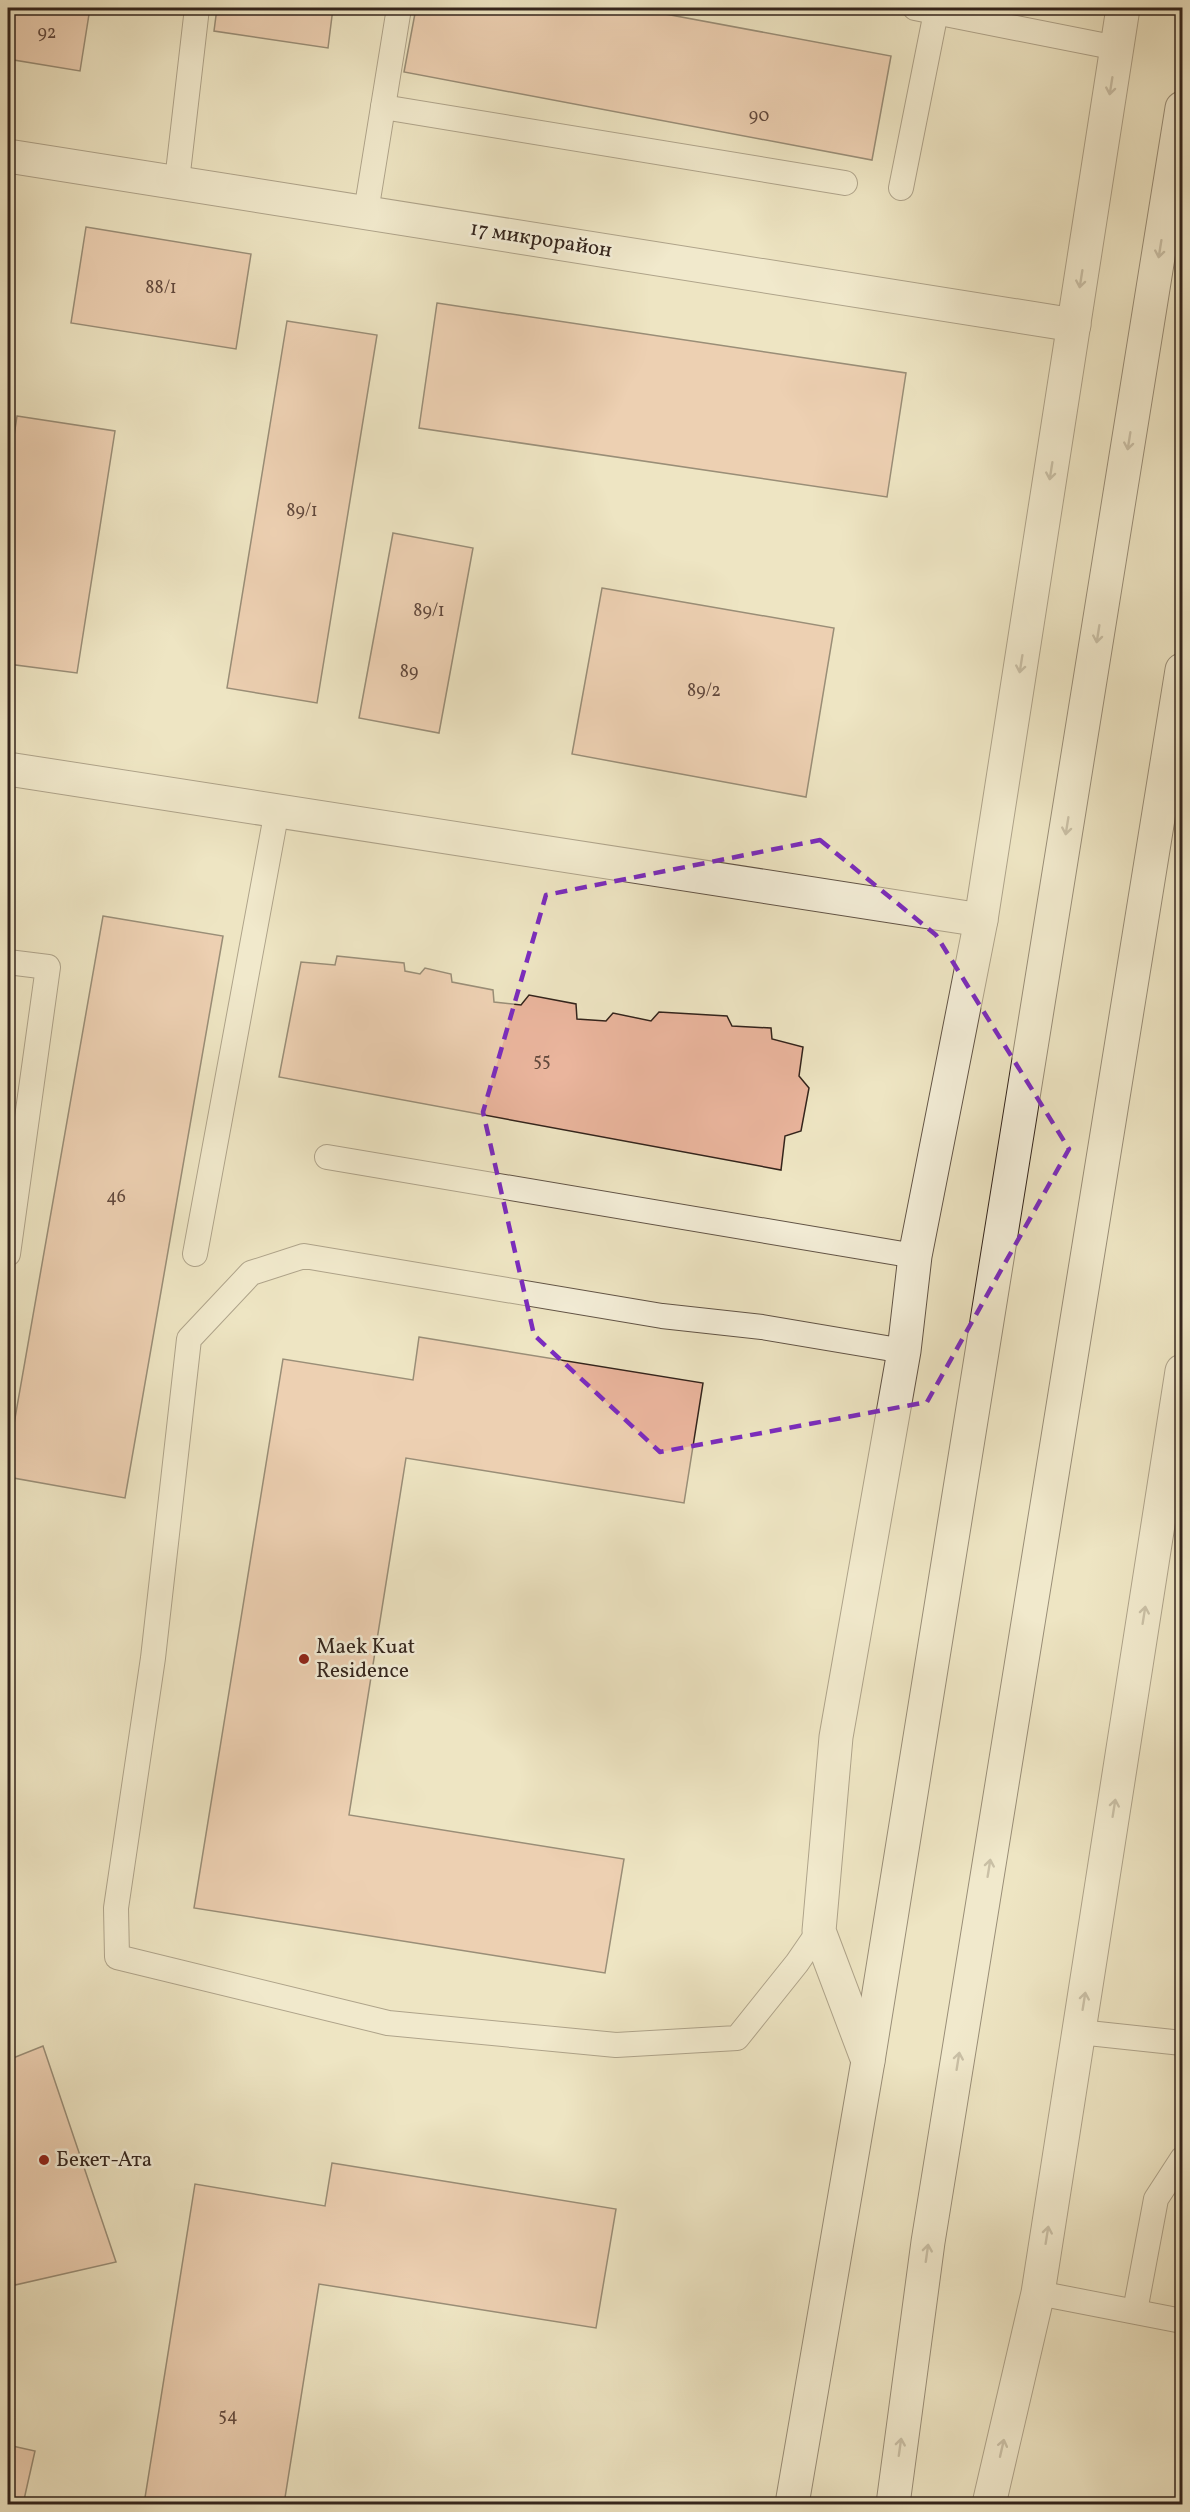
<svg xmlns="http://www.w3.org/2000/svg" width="1190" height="2512" viewBox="0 0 1190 2512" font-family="Vollkorn,serif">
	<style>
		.building { fill: #eab59d; stroke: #33241c; stroke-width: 1.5 }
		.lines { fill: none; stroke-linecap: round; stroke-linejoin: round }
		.service-casing { stroke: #625446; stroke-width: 26 }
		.minor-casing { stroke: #625446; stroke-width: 35 }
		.secondary-casing { stroke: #33241c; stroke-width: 35 }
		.service { stroke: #f4eed8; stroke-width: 24 }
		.minor { stroke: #f4eed8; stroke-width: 33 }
		.secondary { stroke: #f4eed8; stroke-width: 33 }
		.oneway { stroke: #9d9383 }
		.marked { fill: none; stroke: #7b2cbf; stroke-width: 4.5; stroke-dasharray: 12 8; stroke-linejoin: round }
		.poi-dot { fill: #8f2418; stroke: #f4eed8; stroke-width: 2 }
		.labels { text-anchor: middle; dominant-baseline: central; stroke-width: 5; stroke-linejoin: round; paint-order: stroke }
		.number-label { font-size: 18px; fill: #61483c }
		.street-label { font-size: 21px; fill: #33241c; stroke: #f4eed8 }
		.poi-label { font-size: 21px; fill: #33241c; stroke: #f4eed8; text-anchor: start }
	</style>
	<rect width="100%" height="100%" fill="#eee5c3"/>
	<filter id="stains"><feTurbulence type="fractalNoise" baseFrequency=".00333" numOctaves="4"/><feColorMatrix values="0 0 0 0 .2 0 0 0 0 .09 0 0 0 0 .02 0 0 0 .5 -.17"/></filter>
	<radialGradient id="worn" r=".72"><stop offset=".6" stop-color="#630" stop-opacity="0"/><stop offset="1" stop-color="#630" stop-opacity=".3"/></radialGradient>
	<g class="building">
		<polygon points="8,8 90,8 80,71 8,59"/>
		<polygon points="217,8 333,8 328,48 214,31"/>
		<polygon points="416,8 633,8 891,56 872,160 404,72"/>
		<polygon points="86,227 251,254 236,349 71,323"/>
		<polygon points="437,303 906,373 887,497 419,428"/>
		<polygon points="287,321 377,335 317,703 227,688"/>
		<polygon points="17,416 115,431 77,673 8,664 8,476"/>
		<polygon points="393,533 473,548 439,733 359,718"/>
		<polygon points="602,588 834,628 806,797 572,754"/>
		<polygon points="103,916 223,936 125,1498 8,1477 8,1458"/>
		<polygon points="337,956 404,963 405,971 420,974 425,968 451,974 452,982 493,990 494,1002 521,1005 529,995 576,1004 577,1019 606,1021 613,1013 651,1021 659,1012 727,1016 732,1026 771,1028 772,1039 803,1047 799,1076 809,1088 801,1131 785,1136 781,1170 279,1077 301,962 335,965"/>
		<polygon points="419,1337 703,1383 684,1503 406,1458 349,1815 624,1859 605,1973 194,1908 283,1359 413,1380"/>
		<polygon points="43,2046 116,2262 15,2285 8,2260 8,2060"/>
		<polygon points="332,2163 616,2209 596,2328 319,2284 284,2504 144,2504 195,2184 325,2206"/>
		<polygon points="8,2445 35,2451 23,2504 8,2504"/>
	</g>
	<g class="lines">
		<g class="service-casing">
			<g id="service">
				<polyline points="915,8 1117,48"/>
				<polyline points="383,107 845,183"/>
				<polyline points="177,181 197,8"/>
				<polyline points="901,188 936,12"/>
				<polyline points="366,212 399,8"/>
				<polyline points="8,962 48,967 8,1254"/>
				<polyline points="327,1157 915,1256"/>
				<polyline points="195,1254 277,810"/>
				<polyline points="819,1931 797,1963 737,2038 616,2045 388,2023 117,1957 116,1908 153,1658 189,1339 251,1273 304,1256 662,1316 762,1327 904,1351"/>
				<polyline points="1079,2032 1182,2043"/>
				<polyline points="1038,2293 1182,2321"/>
				<polyline points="1135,2311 1156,2199 1182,2159"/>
			</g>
		</g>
		<g class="minor-casing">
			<g id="minor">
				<polyline points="8,156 1074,325"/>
				<polyline points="8,769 981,920"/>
				<polyline points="868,2061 819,1931 836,1737 904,1351 915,1256 981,920 1123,8"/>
				<polyline points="989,2504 1038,2293 1182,1371"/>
			</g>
		</g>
		<g class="secondary-casing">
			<g id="secondary">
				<polyline points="792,2504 868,2061 1182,108"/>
				<polyline points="893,2504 928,2242 1182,670"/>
			</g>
		</g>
		<use href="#service" class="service"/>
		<use href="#minor" class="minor"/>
		<use href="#secondary" class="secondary"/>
	</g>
	<defs><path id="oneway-shaft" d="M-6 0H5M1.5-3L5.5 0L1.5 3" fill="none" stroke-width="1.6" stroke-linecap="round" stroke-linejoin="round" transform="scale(1.5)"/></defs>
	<g class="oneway">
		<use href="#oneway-shaft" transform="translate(1111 86) rotate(99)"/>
		<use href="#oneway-shaft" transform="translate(1160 249) rotate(99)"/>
		<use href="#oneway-shaft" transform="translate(1081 279) rotate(99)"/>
		<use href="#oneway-shaft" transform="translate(1129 441) rotate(99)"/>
		<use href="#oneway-shaft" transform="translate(1051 471) rotate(99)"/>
		<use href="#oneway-shaft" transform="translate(1098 634) rotate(99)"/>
		<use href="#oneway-shaft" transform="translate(1021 664) rotate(99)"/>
		<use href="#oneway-shaft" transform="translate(1067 826) rotate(99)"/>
		<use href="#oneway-shaft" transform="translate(1144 1615) rotate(-81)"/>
		<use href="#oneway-shaft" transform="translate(1114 1808) rotate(-81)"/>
		<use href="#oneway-shaft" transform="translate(989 1868) rotate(-81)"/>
		<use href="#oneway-shaft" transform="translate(1084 2001) rotate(-81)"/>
		<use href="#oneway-shaft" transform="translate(958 2061) rotate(-81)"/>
		<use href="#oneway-shaft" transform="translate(1047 2235) rotate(-81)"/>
		<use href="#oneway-shaft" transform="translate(927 2253) rotate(-82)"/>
		<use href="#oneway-shaft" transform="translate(900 2447) rotate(-82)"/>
		<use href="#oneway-shaft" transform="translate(1002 2448) rotate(-77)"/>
	</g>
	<path d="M0 0H1190V2512H0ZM820,840L936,935L1069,1149L927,1402L660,1452L534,1335L483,1112L546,895Z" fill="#eee5c3" fill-opacity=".55" fill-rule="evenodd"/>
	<path class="marked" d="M820,840L936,935L1069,1149L927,1402L660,1452L534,1335L483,1112L546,895Z"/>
	<g class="poi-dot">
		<circle cx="304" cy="1659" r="6"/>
		<circle cx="44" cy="2160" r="6"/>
	</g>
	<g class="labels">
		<g class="number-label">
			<text x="47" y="33">92</text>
			<text x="759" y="116">90</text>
			<text x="161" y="288">88/1</text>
			<text x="302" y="511">89/1</text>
			<text x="429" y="611">89/1</text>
			<text x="409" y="672">89</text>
			<text x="704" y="691">89/2</text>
			<text x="542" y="1061">55</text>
			<text x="116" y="1197">46</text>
			<text x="228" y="2416">54</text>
		</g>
		<g class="street-label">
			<text transform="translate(541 240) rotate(9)">17 микрорайон</text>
		</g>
		<g class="poi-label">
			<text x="316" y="1647">Maek Kuat<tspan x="316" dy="24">Residence</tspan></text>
			<text x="56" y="2160">Бекет-Ата</text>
		</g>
	</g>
	<rect width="1190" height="2512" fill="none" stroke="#eee5c3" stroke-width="30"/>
	<rect x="9" y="9" width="1172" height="2494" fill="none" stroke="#33241c" stroke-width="3"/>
	<rect x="15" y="15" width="1160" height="2482" fill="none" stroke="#33241c" stroke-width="1.5"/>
	<rect width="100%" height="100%" filter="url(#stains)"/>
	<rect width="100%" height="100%" fill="url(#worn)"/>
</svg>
